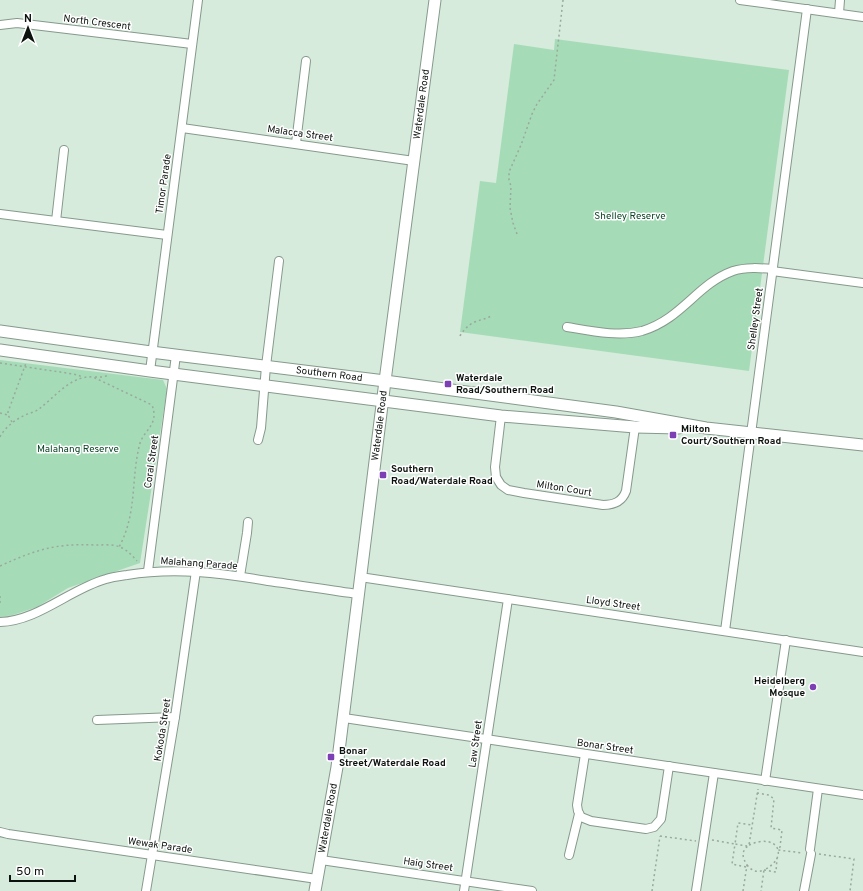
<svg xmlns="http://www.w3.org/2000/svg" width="863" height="891" viewBox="0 0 863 891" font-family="Overpass,sans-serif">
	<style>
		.green { fill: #a5dcb7 }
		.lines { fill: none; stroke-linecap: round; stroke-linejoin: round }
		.minor-casing { stroke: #86998c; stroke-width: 10 }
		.major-casing { stroke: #86998c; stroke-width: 13 }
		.path { stroke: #99a99d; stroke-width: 1.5; stroke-dasharray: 2 3; stroke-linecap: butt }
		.minor { stroke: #fff; stroke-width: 8 }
		.major { stroke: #fff; stroke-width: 11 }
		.poi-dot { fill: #7d3fb4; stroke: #fff; stroke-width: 1.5 }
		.labels { text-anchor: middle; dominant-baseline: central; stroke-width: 3; stroke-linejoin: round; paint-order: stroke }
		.street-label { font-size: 10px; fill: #0c130e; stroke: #fff }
		.park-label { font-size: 10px; fill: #0b4326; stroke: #fff }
		.poi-label { font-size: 10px; font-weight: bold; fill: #0c130e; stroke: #fff; text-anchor: start }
	</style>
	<rect width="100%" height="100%" fill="#d6ebdc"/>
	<g class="green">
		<polygon points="555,39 789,70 749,371 460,332 480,181 496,183 514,44 554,50"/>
		<polygon points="0,360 163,380 167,389 140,563 68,588 37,607 13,615 0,617"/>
	</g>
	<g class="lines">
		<g class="minor-casing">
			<g id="minor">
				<polyline points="740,0 863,17"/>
				<polyline points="839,13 840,0"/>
				<polyline points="0,25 17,23 192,44"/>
				<polyline points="182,128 414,161"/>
				<polyline points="296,143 306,61"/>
				<polyline points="0,214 167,235"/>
				<polyline points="56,221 64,150"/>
				<polyline points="772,271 863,283"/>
				<path d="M567,327C591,331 618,337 642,331C682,319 697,284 733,271C746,267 760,268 773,269"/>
				<polyline points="150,371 198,0"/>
				<path d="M501,416L495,467L496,477L501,485L508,490L524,493L603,505C614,505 622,502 626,491L635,427"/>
				<polyline points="258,440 261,428 266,366 279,261"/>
				<polyline points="148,571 176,355"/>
				<polyline points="240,576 247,533 248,522"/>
				<polyline points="360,577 863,652"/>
				<path d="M0,622C38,621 70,589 106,579C112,577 120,576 127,575C174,567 221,573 268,581C298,585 328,590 358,594"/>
				<polyline points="725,631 807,9"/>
				<polyline points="344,718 863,795"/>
				<polyline points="97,720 175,717"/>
				<polyline points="585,754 577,805 578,811 581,817 591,821 646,829 654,827 661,819 669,766"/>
				<polyline points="765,781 786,640"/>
				<polyline points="0,832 8,834 317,879"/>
				<polyline points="810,849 818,789"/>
				<polyline points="569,855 579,814"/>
				<polyline points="321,860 532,891"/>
				<polyline points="146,891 175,717 196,571"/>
				<polyline points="464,891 508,599"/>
				<polyline points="696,891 714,773"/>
				<polyline points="804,891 811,854"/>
			</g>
		</g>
		<g class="major-casing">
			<g id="major">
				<path id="s1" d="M0,331L151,352L385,381L616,412L706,428L863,445"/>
				<polyline points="0,350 150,371 501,416 635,427 679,428"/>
				<path id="s2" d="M315,891L337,767L385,381L435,0"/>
			</g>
		</g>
		<g class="path">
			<polyline points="517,234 513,223 510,208 511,186 509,180 509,172 521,145 532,114 537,104 554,80 563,0"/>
			<path d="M460,336C464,329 470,323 478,321C482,319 486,319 491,316"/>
			<polyline points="0,363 67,373 78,375 82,377"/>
			<polyline points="95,377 103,377 109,375"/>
			<polyline points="0,413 8,415"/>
			<polyline points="12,422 8,415 8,412 26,363"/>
			<path d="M0,437C5,427 15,420 25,415C30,413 35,412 39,409C55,397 71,375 93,377L152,405C160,426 142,430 139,447C131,481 137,514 119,547"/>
			<path d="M0,566C35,550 56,543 95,545C103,545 113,544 120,547C127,550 132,555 137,561"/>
			<polyline points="0,596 0,604"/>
			<polyline points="757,793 769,795 774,799 771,828 782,830 780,847 778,850 803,853"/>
			<polyline points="660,836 696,841"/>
			<polyline points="712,840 735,844 738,823 752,825"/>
			<path d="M749,845C778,832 790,857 764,870"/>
			<polyline points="819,854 854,859 850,891"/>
			<path d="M747,865C752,871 757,873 764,870L761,891"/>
			<polyline points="746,867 732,864 735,844 747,846"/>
			<polyline points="764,870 776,872 777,858"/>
			<polyline points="652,891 660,836"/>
			<path d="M743,891L747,865C742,857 741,851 749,845L758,789"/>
		</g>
		<use href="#minor" class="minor"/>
		<use href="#major" class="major"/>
	</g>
	<g class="poi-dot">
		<rect x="444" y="380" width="8" height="8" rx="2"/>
		<rect x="669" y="431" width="8" height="8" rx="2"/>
		<rect x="379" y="471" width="8" height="8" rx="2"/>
		<circle cx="813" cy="687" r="4"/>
		<rect x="327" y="753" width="8" height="8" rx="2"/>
	</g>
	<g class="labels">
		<g class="street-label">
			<text transform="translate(97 23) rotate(7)">North Crescent</text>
			<text stroke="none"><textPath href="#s2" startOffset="794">Waterdale Road</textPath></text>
			<text transform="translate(300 134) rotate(8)">Malacca Street</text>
			<text transform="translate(164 184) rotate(-82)">Timor Parade</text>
			<text transform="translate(756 319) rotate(-82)">Shelley Street</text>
			<text stroke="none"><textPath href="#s1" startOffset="332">Southern Road</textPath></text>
			<text stroke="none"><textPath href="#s2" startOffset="470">Waterdale Road</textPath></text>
			<text transform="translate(152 462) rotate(-82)">Coral Street</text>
			<text transform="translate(564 489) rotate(9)">Milton Court</text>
			<text transform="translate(199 564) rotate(4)">Malahang Parade</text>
			<text transform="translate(613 604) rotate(8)">Lloyd Street</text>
			<text transform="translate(163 730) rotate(-81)">Kokoda Street</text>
			<text transform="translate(476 744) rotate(-82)">Law Street</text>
			<text transform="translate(605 747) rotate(8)">Bonar Street</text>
			<text stroke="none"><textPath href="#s2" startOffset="74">Waterdale Road</textPath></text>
			<text transform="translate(160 846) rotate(8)">Wewak Parade</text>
			<text transform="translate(428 865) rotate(8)">Haig Street</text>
		</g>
		<g class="park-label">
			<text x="630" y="216">Shelley Reserve</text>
			<text x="78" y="449">Malahang Reserve</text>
		</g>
		<g class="poi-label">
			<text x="456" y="378">Waterdale<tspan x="456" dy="12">Road/Southern Road</tspan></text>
			<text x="681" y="429">Milton<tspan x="681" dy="12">Court/Southern Road</tspan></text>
			<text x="391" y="469">Southern<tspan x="391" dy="12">Road/Waterdale Road</tspan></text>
			<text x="805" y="681" text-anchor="end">Heidelberg<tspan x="805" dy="12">Mosque</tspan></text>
			<text x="339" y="751">Bonar<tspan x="339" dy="12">Street/Waterdale Road</tspan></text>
		</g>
	</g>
	<g transform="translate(28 28)" stroke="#ffffff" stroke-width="3" paint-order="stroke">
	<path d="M0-3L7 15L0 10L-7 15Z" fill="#0c130e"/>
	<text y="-6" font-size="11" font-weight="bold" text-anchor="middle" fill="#0c130e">N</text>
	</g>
	<path d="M10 875v6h65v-6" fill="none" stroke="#0c130e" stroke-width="2"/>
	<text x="16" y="875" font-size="12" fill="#0c130e" stroke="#ffffff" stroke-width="3" paint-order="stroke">50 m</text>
</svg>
